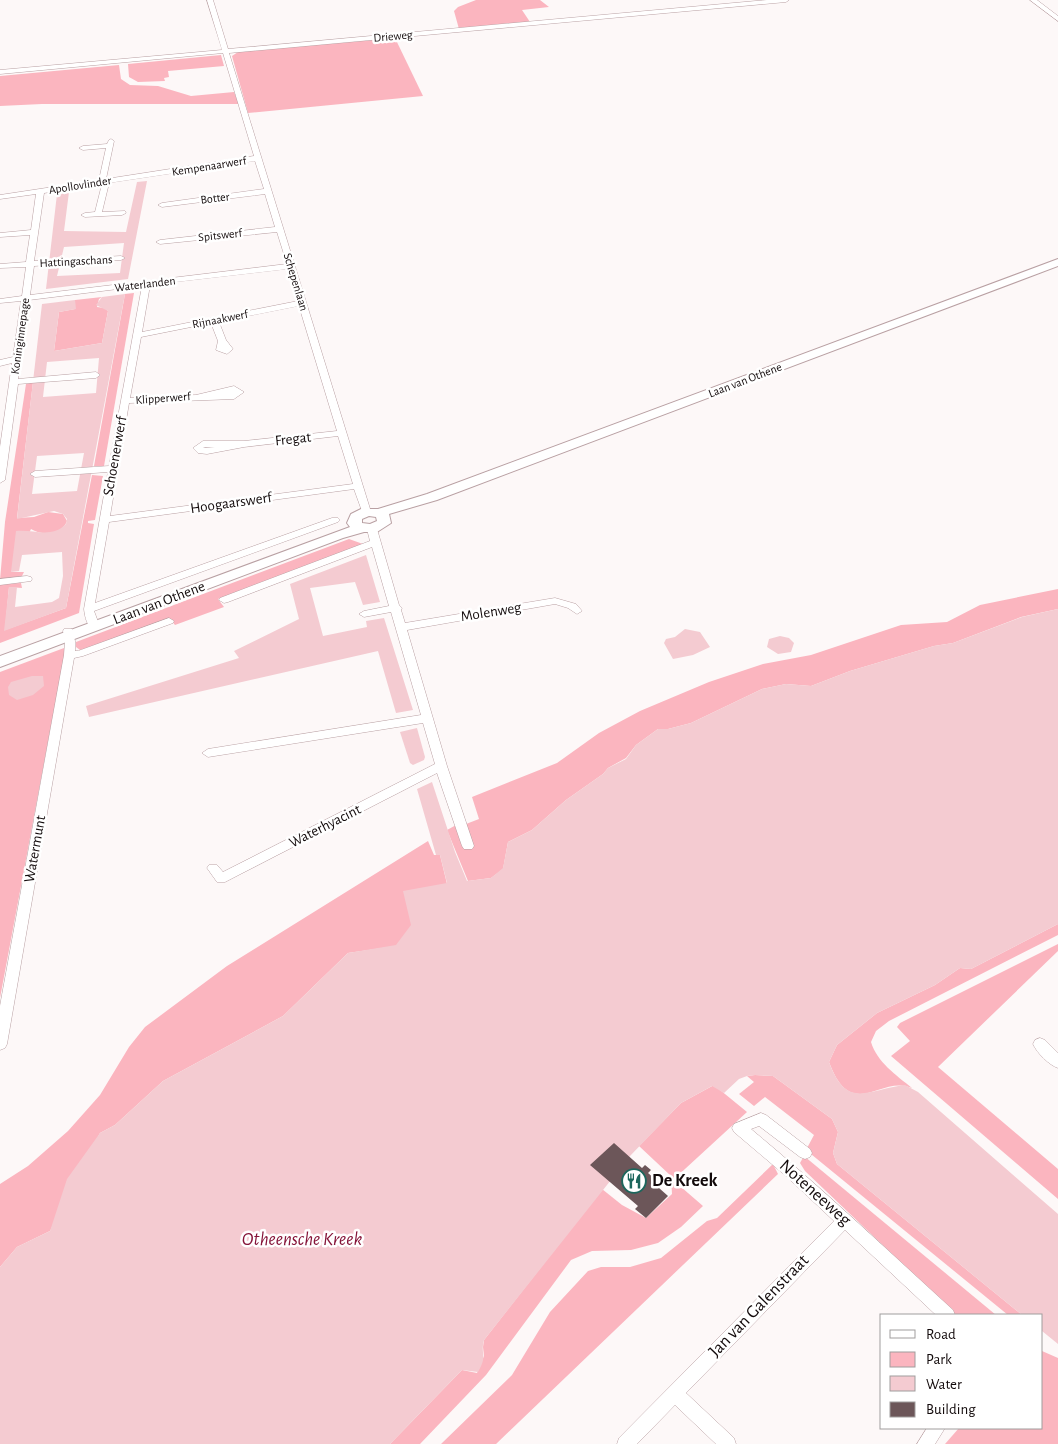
<svg xmlns="http://www.w3.org/2000/svg" width="1058" height="1444" viewBox="0 0 1058 1444" font-family="'Alegreya Sans',sans-serif">
	<style>
		.green { fill: #fbb5bf }
		.water { fill: #f4cbd1; fill-rule: evenodd }
		.building { fill: #6c5659 }
		.lines { fill: none; stroke-linecap: round; stroke-linejoin: round }
		.street-casing { stroke: #b9a0a3; stroke-width: 1 }
		.secondary-casing { stroke: #b9a0a3; stroke-width: 2 }
		.street { fill: #fff; fill-rule: evenodd }
		.secondary { fill: #fff; fill-rule: evenodd }
		.labels { text-anchor: middle; dominant-baseline: central; stroke-width: 5; stroke-linejoin: round; paint-order: stroke }
		.far-street-label { font-size: 12px; fill: #120a0b; stroke: #fff }
		.street-label { font-size: 15px; fill: #120a0b; stroke: #fff }
		.near-poi-label { font-size: 18px; font-weight: bold; fill: #120a0b; stroke: #fff; text-anchor: start }
		.near-street-label { font-size: 18px; fill: #120a0b; stroke: #fff }
		.near-water-label { font-size: 19px; font-style: italic; fill: #851439; stroke: #fff }
	</style>
	<rect width="100%" height="100%" fill="#fdf8f8"/>
	<g class="green">
		<polygon points="476,0 540,0 549,7 522,10 530,22 459,29 454,11 458,7"/>
		<polygon points="395,38 423,96 248,113 232,56 238,52"/>
		<polygon points="221,55 224,66 168,71 169,77 164,78 165,81 138,82 129,77 128,64"/>
		<polygon points="119,65 121,79 130,85 158,86 191,96 234,92 239,104 42,104 0,106 0,76"/>
		<polygon points="134,293 104,466 94,466 125,294"/>
		<polygon points="102,297 99,299 97,307 105,308 108,311 102,343 54,351 59,312 75,309 75,300"/>
		<path d="M33,382L17,518L34,517L48,512L63,514L67,521C62,535 42,536 31,529L11,572H24L22,576L0,580L5,522L26,384Z"/>
		<polygon points="92,475 103,476 95,520 88,521 88,523 94,524 79,613 0,643 0,584 21,583 22,588 9,587 5,630 66,608"/>
		<polygon points="349,539 363,544 218,599 224,607 175,625 169,618 86,649 80,650 76,647 76,642"/>
		<polygon points="1058,589 1058,609 1021,617 953,643 934,646 850,671 811,686 786,684 762,689 691,723 668,729 658,729 636,745 626,758 608,768 603,774 566,800 532,830 508,842 503,869 491,878 468,881 447,830 458,824 466,849 473,848 466,824 479,819 472,797 557,763 599,733 640,711 709,682 763,664 811,655 901,625 947,622 980,605"/>
		<polygon points="64,648 65,651 0,998 0,672"/>
		<polygon points="428,841 434,855 440,855 447,884 396,946 348,953 283,1016 163,1081 115,1125 100,1133 50,1231 17,1247 0,1267 0,1184 28,1166 68,1131 100,1095 129,1047 145,1027 227,966"/>
		<path d="M1058,924V935L889,1021L876,1031L871,1042C877,1062 896,1075 912,1088C880,1074 852,1124 829,1062L837,1045L877,1013L935,985L960,968L971,969Z"/>
		<polygon points="1058,944 1058,951 938,1067 1058,1169 1058,1199 891,1056 910,1041 897,1027 900,1023"/>
		<polygon points="755,1075 773,1076 832,1119 838,1132 833,1153 837,1164 1022,1315 1008,1315 806,1150 814,1135 765,1097 754,1106 739,1094 754,1082 747,1076"/>
		<polygon points="714,1085 747,1112 673,1180 703,1206 681,1227 658,1243 631,1250 592,1251 571,1260 486,1375 420,1444 390,1444 462,1370 477,1373 484,1356 483,1347 484,1340 602,1189 622,1205 646,1218 672,1194 671,1176 639,1146 681,1103"/>
		<polygon points="804,1156 996,1315 956,1315 805,1171 800,1163"/>
		<polygon points="773,1164 778,1174 496,1444 441,1444 512,1375 550,1312 588,1271 601,1267 630,1267 661,1258 707,1221 717,1218"/>
		<polygon points="1042,1351 1058,1358 1058,1444 945,1444 959,1428 1042,1428"/>
	</g>
	<g class="water">
		<path d="M147,181L128,279L46,289L57,194L69,192L64,231L126,232L137,182ZM124,243L120,273L57,276L64,247Z"/>
		<path d="M125,294L66,608L4,631L9,587H17L15,607L52,602L59,598L63,576L62,552L22,555L19,571L11,572L16,531C34,529 51,539 66,524L67,519L63,514L54,511L17,519L42,304L75,300L76,309L59,312L54,351L102,343L108,311L96,305L102,297ZM99,358L96,393L43,397L47,362ZM84,453L77,491L32,494L37,456Z"/>
		<polygon points="366,555 380,602 363,605 355,582 310,588 323,636 367,627 366,621 384,618 413,710 396,713 378,651 89,717 86,706 239,658 234,651 299,619 290,584"/>
		<path d="M1058,609V924L971,969L960,968L935,985L877,1013L837,1045L829,1062C847,1111 868,1089 905,1085L918,1092L1058,1214V1344L1042,1331V1315H1022L837,1164L833,1153L838,1132L832,1119L773,1076L755,1075L747,1076L739,1079L724,1093L712,1086L681,1103L630,1156L484,1340C480,1355 488,1355 478,1372L462,1370L390,1444H0V1267L17,1247L50,1231L67,1179L100,1133L115,1125L163,1081L283,1016L348,953L396,945L411,925L403,891L447,883L440,855H436L417,789L432,782L455,852L467,881L491,878L503,868L508,842L532,830L566,800L603,774L608,768L626,759L636,745L658,729H668L691,723L762,689L786,684L811,686L850,671L934,646L953,643L1022,617Z"/>
		<polygon points="685,629 700,632 710,647 693,655 673,659 664,643 666,639 675,637"/>
		<polygon points="780,636 789,638 794,643 791,652 778,654 767,647 769,639"/>
		<polygon points="32,676 43,676 44,686 33,695 17,700 9,695 8,687 11,682"/>
		<polygon points="417,728 425,757 424,760 413,765 410,763 400,732"/>
	</g>
	<polygon class="building" points="614,1143 642,1168 645,1165 651,1170 648,1173 662,1185 659,1188 668,1196 646,1218 635,1209 638,1206 590,1165"/>
	<g class="lines">
		<g class="street-casing">
			<g id="street">
				<path d="M207,0H213L228,49L767,0H789L786,2L229,53L371,512L366,515L363,514L354,489L109,522L95,603L332,518H338L340,520L338,522L94,611L100,627L95,630C87,628 85,617 84,609L108,472L35,477L30,474L35,471L109,466L142,286L29,300L18,379L96,372L100,375L96,378L18,384L5,480L0,483V447L12,363L0,366V360L13,357L21,301L0,303V299L22,296L26,267L0,268V264L26,262L30,235L0,237V233L31,230L36,194L0,199V195L99,180L106,148L83,150L79,148L83,146L107,144L109,140L111,139L114,141L106,179L254,156L223,53L0,74V70L222,50ZM255,161L264,189L162,203L158,205L162,207L265,194L275,227L160,240L156,242L160,244L277,232L287,264L30,295L34,266L121,260L125,258L121,256L34,261L44,193L102,184L95,212L85,213L81,215L85,217L122,215L126,213L125,211L102,212L109,183ZM288,269L298,301L142,332L150,285ZM299,306L337,431L244,441H203L193,448L198,453L207,454L244,447L338,436L353,484L110,516L129,403L234,399L244,392L234,386L196,395L130,398L141,337L211,323L218,341L216,350L227,354L233,349L226,340L219,322ZM205,447H215L203,448Z"/>
				<polygon points="1030,0 1037,0 1058,16 1058,21"/>
				<polygon points="372,526 377,529 399,605 402,608 401,610 405,623 555,598 576,604 582,611 577,614 568,608 555,604 407,630 447,766 474,846 472,849 464,849 462,846 437,773 225,882 217,882 207,868 209,865 217,865 223,872 435,764 423,723 208,757 202,753 208,749 421,715 391,612 364,617 359,614 364,611 389,606 372,547 228,602 224,603 219,600 220,598 370,541 367,529"/>
				<polygon points="27,576 31,577 32,579 31,581 0,585 0,579"/>
				<polygon points="169,618 174,621 173,623 83,656 74,658 7,1044 5,1048 0,1050 0,1006 64,655 65,641 63,631 64,629 72,629 75,641 75,651 78,651"/>
				<path d="M1040,1038L1045,1040L1058,1053V1068C1049,1065 1037,1053 1033,1044L1035,1040Z"/>
				<path d="M761,1113L766,1115L810,1149L812,1153L810,1157L805,1159L800,1157L759,1126L751,1129C821,1187 886,1249 953,1310L955,1315H936L845,1230L686,1393L734,1438L736,1444H716L675,1405L637,1444H617L619,1438L834,1221L786,1176L734,1132L732,1128L734,1124Z"/>
				<polygon points="927,1428 945,1428 935,1444 917,1444"/>
			</g>
		</g>
		<g class="secondary-casing">
			<path id="secondary" d="M1058,259V266L437,500L389,514L391,523L377,532H364L343,538L0,667V656L350,527L347,523L351,514L361,509H378L427,494ZM369,516L376,517L377,521L370,524L362,523V519Z"/>
		</g>
		<use href="#street" class="street"/>
		<use href="#secondary" class="secondary"/>
	</g>
	<defs>
		<g id="restaurant-ring" transform="scale(1.25)"><circle r="9.5" fill="#fff" stroke="#1d665c" stroke-width="1.5"/><path d="M-5-6h1v4h1v-4h1v4h1v-4h1v5L-1.5 .5V6h-2V.5L-5-1ZM5-6V6H3V1.5H1.5Q1.5-4 5-6Z" fill="#1d665c"/></g>
	</defs>
	<g fill-rule="evenodd">
		<use href="#restaurant-ring" x="634" y="1181"/>
	</g>
	<g class="labels">
		<g class="far-street-label">
			<text transform="translate(393 36) rotate(-5)">Drieweg</text>
			<text transform="translate(209 166) rotate(-9)">Kempenaarwerf</text>
			<text transform="translate(80 185) rotate(-9)">Apollovlinder</text>
			<text transform="translate(215 198) rotate(-7)">Botter</text>
			<text transform="translate(220 235) rotate(-6)">Spitswerf</text>
			<text transform="translate(76 261) rotate(-3)">Hattingaschans</text>
			<text transform="translate(296 282) rotate(73)">Schepenlaan</text>
			<text transform="translate(145 284) rotate(-7)">Waterlanden</text>
			<text transform="translate(220 319) rotate(-11)">Rijnaakwerf</text>
			<text transform="translate(20 336) rotate(-82)">Koninginnepage</text>
			<text transform="translate(745 380) rotate(-21)">Laan van Othene</text>
			<text transform="translate(163 398) rotate(-4)">Klipperwerf</text>
		</g>
		<g class="street-label">
			<text transform="translate(293 439) rotate(-6)">Fregat</text>
			<text transform="translate(115 456) rotate(-80)">Schoenerwerf</text>
			<text transform="translate(231 503) rotate(-8)">Hoogaarswerf</text>
			<text transform="translate(159 603) rotate(-21)">Laan van Othene</text>
			<text transform="translate(491 612) rotate(-9)">Molenweg</text>
			<text transform="translate(325 826) rotate(-27)">Waterhyacint</text>
			<text transform="translate(35 849) rotate(-80)">Watermunt</text>
		</g>
		<g class="near-poi-label">
			<text x="652" y="1181">De Kreek</text>
		</g>
		<g class="near-street-label">
			<text transform="translate(815 1193) rotate(42)">Noteneeweg</text>
			<text transform="translate(759 1306) rotate(-46)">Jan van Galenstraat</text>
		</g>
		<g class="near-water-label">
			<text x="302" y="1239">Otheensche Kreek</text>
		</g>
	</g>
	<rect x="880" y="1314" width="162" height="115" fill="#ffffff" stroke="#a09d9d"/>
	<rect x="890" y="1330" width="25" height="8" fill="#ffffff" stroke="#a09d9d"/>
	<text x="926" y="1339" font-size="15" fill="#120a0b">Road</text>
	<rect x="890" y="1352" width="25" height="15" fill="#fbb5bf" stroke="#a09d9d"/>
	<text x="926" y="1364" font-size="15" fill="#120a0b">Park</text>
	<rect x="890" y="1376" width="25" height="15" fill="#f4cbd1" stroke="#a09d9d"/>
	<text x="926" y="1389" font-size="15" fill="#120a0b">Water</text>
	<rect x="890" y="1402" width="25" height="15" fill="#6c5659" stroke="#a09d9d"/>
	<text x="926" y="1414" font-size="15" fill="#120a0b">Building</text>
</svg>
